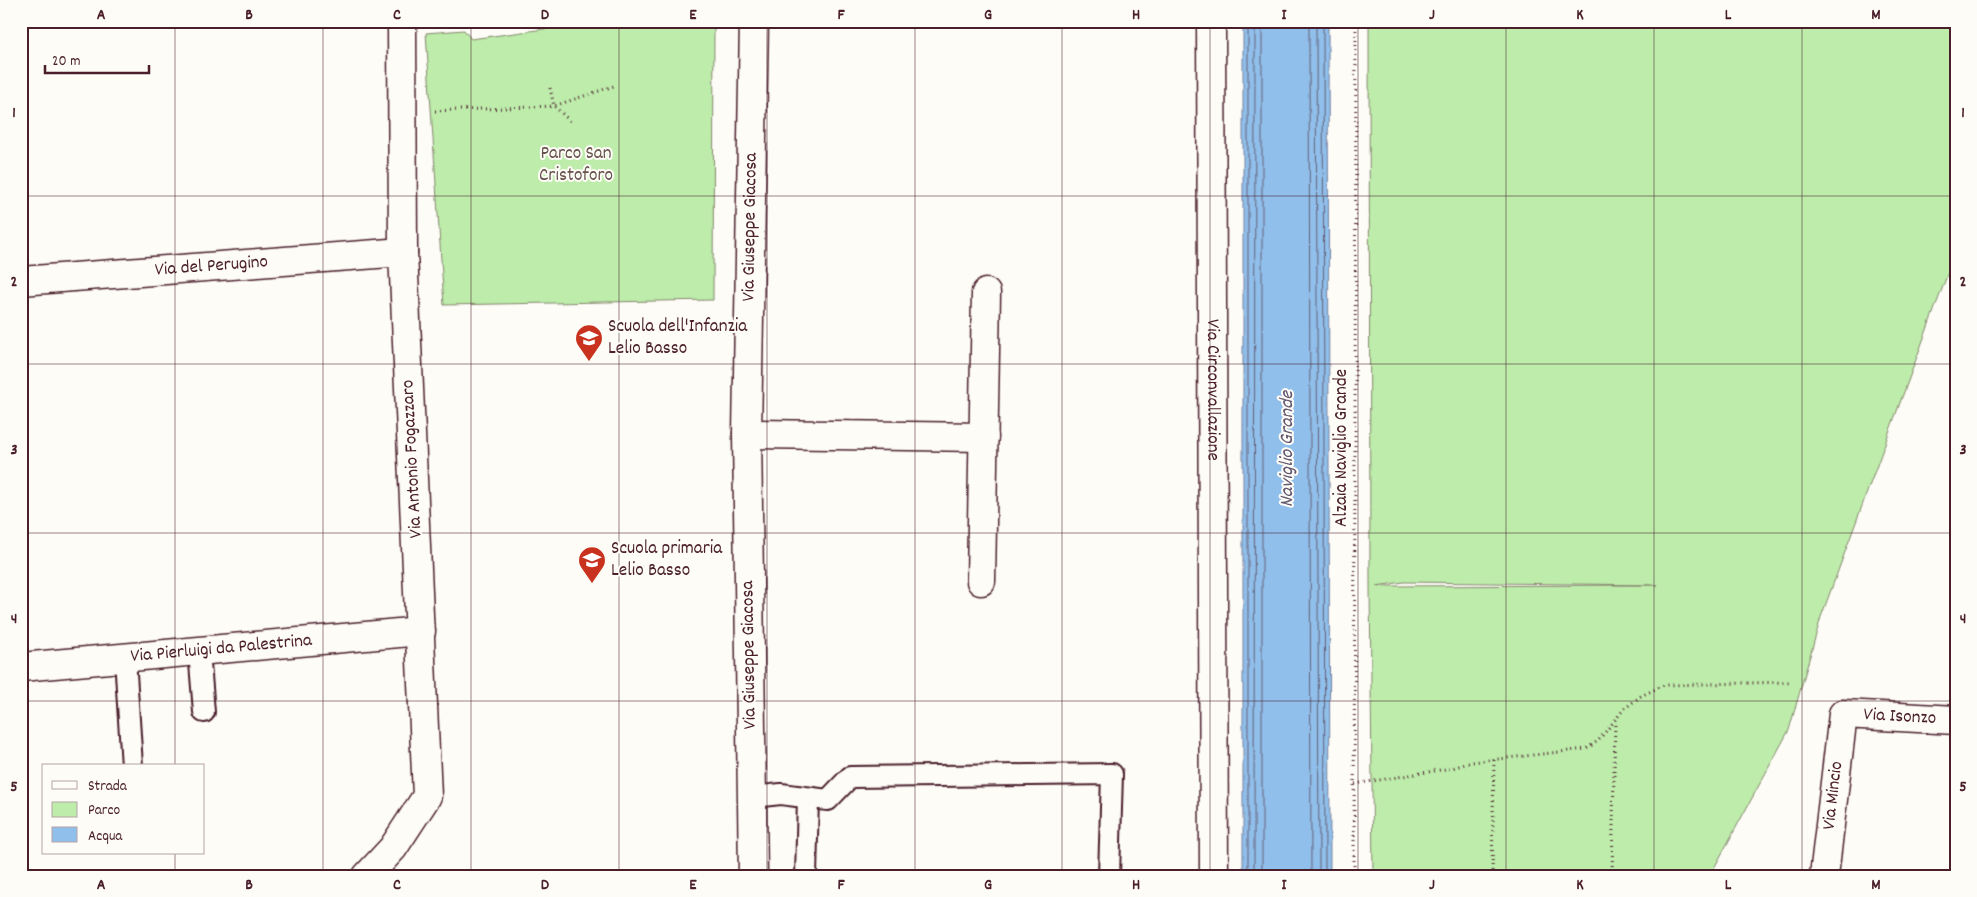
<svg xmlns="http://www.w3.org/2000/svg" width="1977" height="897" viewBox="0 0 1977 897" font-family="Dekko,sans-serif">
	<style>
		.green { fill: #bdecab; stroke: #84866b; fill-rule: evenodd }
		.water { fill: #8fbfea; stroke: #737f9e }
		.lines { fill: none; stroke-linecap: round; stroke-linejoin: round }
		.shore { stroke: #665f77; stroke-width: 1 }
		.service-casing { stroke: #4a1f2b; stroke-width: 24 }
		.minor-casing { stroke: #4a1f2b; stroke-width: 31 }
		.secondary-casing { stroke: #4a1f2b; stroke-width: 31 }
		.path { stroke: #4a1f2b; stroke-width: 3; stroke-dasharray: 1 4; stroke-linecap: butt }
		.service { stroke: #fdfcf7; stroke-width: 20 }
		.minor { stroke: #fdfcf7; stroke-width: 28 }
		.secondary { stroke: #fdfcf7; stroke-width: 28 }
		.grid { fill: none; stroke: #4a1f2b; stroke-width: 1; stroke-opacity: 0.55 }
		.labels { text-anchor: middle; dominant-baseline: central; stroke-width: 4; stroke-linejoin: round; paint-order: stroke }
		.park-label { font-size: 19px; fill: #67524b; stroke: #fdfcf7 }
		.street-label { font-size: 19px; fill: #4a1f2b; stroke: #fdfcf7 }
		.poi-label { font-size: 19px; fill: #4a1f2b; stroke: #fdfcf7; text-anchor: start }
		.water-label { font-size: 20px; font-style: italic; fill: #62576e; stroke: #fdfcf7 }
		.neatline { fill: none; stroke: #4a1f2b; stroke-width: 2 }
		.grid-label { font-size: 16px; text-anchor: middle; font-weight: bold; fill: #4a1f2b }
	</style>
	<rect width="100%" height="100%" fill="#fdfcf7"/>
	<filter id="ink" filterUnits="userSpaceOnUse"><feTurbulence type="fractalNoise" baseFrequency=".02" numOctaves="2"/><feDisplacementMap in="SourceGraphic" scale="10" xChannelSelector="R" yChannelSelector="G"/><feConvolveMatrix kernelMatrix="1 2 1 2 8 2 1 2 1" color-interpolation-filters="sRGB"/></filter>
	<g filter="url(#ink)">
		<g class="green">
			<polygon points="603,21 714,21 713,300 444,305 426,33 464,30 471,39"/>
			<path d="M1369,21H1956V251L1821,617L1789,730L1713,870L1665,876H1373L1370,586ZM1404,582L1658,585L1376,586Z"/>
		</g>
		<polygon class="water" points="1243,21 1328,21 1330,876 1243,876"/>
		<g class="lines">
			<g class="shore">
				<polyline points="1309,21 1311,876"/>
				<polyline points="1316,21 1319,876"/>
				<polyline points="1323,21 1325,876"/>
				<polyline points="1248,876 1248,21"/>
				<polyline points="1254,876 1255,21"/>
				<polyline points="1262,876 1262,21"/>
			</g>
			<g class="service-casing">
				<g id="service">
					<polyline points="199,651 204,712"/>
					<polyline points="125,658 132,766"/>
					<polyline points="752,797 781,794 828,800 850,777 1112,774 1109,876"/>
					<polyline points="806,876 808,798"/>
				</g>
			</g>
			<g class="minor-casing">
				<g id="minor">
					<path id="s1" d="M21,281L403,252"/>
					<polyline points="747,434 984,437"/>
					<polyline points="981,581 986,293"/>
					<path id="s2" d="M21,667L421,631"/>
					<polyline points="367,876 393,848 427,796 403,252 402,21"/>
					<path id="s3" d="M753,876L747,434L754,21"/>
					<path id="s4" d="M1824,876L1843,714L1956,720"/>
				</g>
			</g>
			<g class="secondary-casing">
				<g id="secondary">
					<path id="s5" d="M1211,21L1214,876"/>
				</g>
			</g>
			<g class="path">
				<polyline points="550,88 554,106 614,86"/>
				<polyline points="435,111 554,106 570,121"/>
				<polyline points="1355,784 1452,768 1472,762 1586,749 1598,741 1624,709 1641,696 1664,685 1789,682"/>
				<polyline points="1354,876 1356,21"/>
				<polyline points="1492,876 1494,760"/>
				<polyline points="1612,876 1615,721"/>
			</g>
			<use href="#service" class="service"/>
			<use href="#minor" class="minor"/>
			<use href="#secondary" class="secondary"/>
		</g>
	</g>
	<path class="grid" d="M175,21V766M323,21V876M471,21V876M619,21V876M767,21V876M915,21V876M1062,21V876M1210,21V876M1358,21V876M1506,21V876M1654,21V876M1802,21V876M21,196H1956M21,364H1956M21,533H1956M21,701H1956M175,853V876"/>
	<defs>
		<g id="school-pin" transform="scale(1.4375)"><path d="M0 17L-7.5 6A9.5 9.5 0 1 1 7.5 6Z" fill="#c8321e" stroke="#fdfcf7"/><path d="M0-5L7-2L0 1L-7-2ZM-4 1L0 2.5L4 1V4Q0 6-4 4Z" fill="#fff"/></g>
	</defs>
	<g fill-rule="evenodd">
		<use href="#school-pin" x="589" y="338"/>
		<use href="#school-pin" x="592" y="560"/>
	</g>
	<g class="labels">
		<g class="park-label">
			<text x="576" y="154">Parco San<tspan x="576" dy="22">Cristoforo</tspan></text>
		</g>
		<g class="street-label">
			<text stroke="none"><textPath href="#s3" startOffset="649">Via Giuseppe Giacosa</textPath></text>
			<text stroke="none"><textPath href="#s1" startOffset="191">Via del Perugino</textPath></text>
			<text stroke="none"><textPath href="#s5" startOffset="369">Via Circonvallazione</textPath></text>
			<text transform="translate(1342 448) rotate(-90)">Alzaia Naviglio Grande</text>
			<text transform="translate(413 459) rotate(-93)">Via Antonio Fogazzaro</text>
			<text stroke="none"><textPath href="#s2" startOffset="201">Via Pierluigi da Palestrina</textPath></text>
			<text transform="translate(750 655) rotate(-91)">Via Giuseppe Giacosa</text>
			<text stroke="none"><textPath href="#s4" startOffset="220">Via Isonzo</textPath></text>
			<text stroke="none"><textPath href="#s4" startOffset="81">Via Mincio</textPath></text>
		</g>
		<g class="poi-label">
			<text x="608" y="327">Scuola dell'Infanzia<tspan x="608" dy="22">Lelio Basso</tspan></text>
			<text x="611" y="549">Scuola primaria<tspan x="611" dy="22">Lelio Basso</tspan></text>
		</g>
		<g class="water-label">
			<text transform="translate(1288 449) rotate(-90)">Naviglio Grande</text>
		</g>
	</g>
	<rect width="1977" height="897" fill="none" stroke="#fdfcf7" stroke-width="55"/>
	<rect x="42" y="764" width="162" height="90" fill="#fdfcf7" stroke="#b5a4a5"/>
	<rect x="52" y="781" width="25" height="8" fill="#fdfcf7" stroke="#b5a4a5"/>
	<text x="88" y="790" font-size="15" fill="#4a1f2b">Strada</text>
	<rect x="52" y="802" width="25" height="15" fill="#bdecab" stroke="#b5a4a5"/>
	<text x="88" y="814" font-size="15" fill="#4a1f2b">Parco</text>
	<rect x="52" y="827" width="25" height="15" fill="#8fbfea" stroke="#b5a4a5"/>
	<text x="88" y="840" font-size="15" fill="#4a1f2b">Acqua</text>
	<path d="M45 65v8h104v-8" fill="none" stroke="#4a1f2b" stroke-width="2.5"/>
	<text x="52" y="65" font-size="15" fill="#4a1f2b" stroke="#fdfcf7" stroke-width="4" paint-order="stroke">20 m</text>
	<rect x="28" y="28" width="1922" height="842" class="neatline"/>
	<g class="grid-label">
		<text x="101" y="19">A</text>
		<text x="249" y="19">B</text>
		<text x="397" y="19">C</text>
		<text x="545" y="19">D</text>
		<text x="693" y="19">E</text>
		<text x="841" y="19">F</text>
		<text x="988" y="19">G</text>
		<text x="1136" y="19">H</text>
		<text x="1284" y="19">I</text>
		<text x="1432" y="19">J</text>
		<text x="1580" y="19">K</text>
		<text x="1728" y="19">L</text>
		<text x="1876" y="19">M</text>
		<text x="14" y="117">1</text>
		<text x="1963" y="117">1</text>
		<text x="14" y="286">2</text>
		<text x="1963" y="286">2</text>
		<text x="14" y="454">3</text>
		<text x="1963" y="454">3</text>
		<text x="14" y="623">4</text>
		<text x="1963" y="623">4</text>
		<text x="14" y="791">5</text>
		<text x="1963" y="791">5</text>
		<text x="101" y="889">A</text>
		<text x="249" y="889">B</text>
		<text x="397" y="889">C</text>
		<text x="545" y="889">D</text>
		<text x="693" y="889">E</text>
		<text x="841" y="889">F</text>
		<text x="988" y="889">G</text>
		<text x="1136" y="889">H</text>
		<text x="1284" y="889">I</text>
		<text x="1432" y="889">J</text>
		<text x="1580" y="889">K</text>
		<text x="1728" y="889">L</text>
		<text x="1876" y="889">M</text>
	</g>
</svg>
